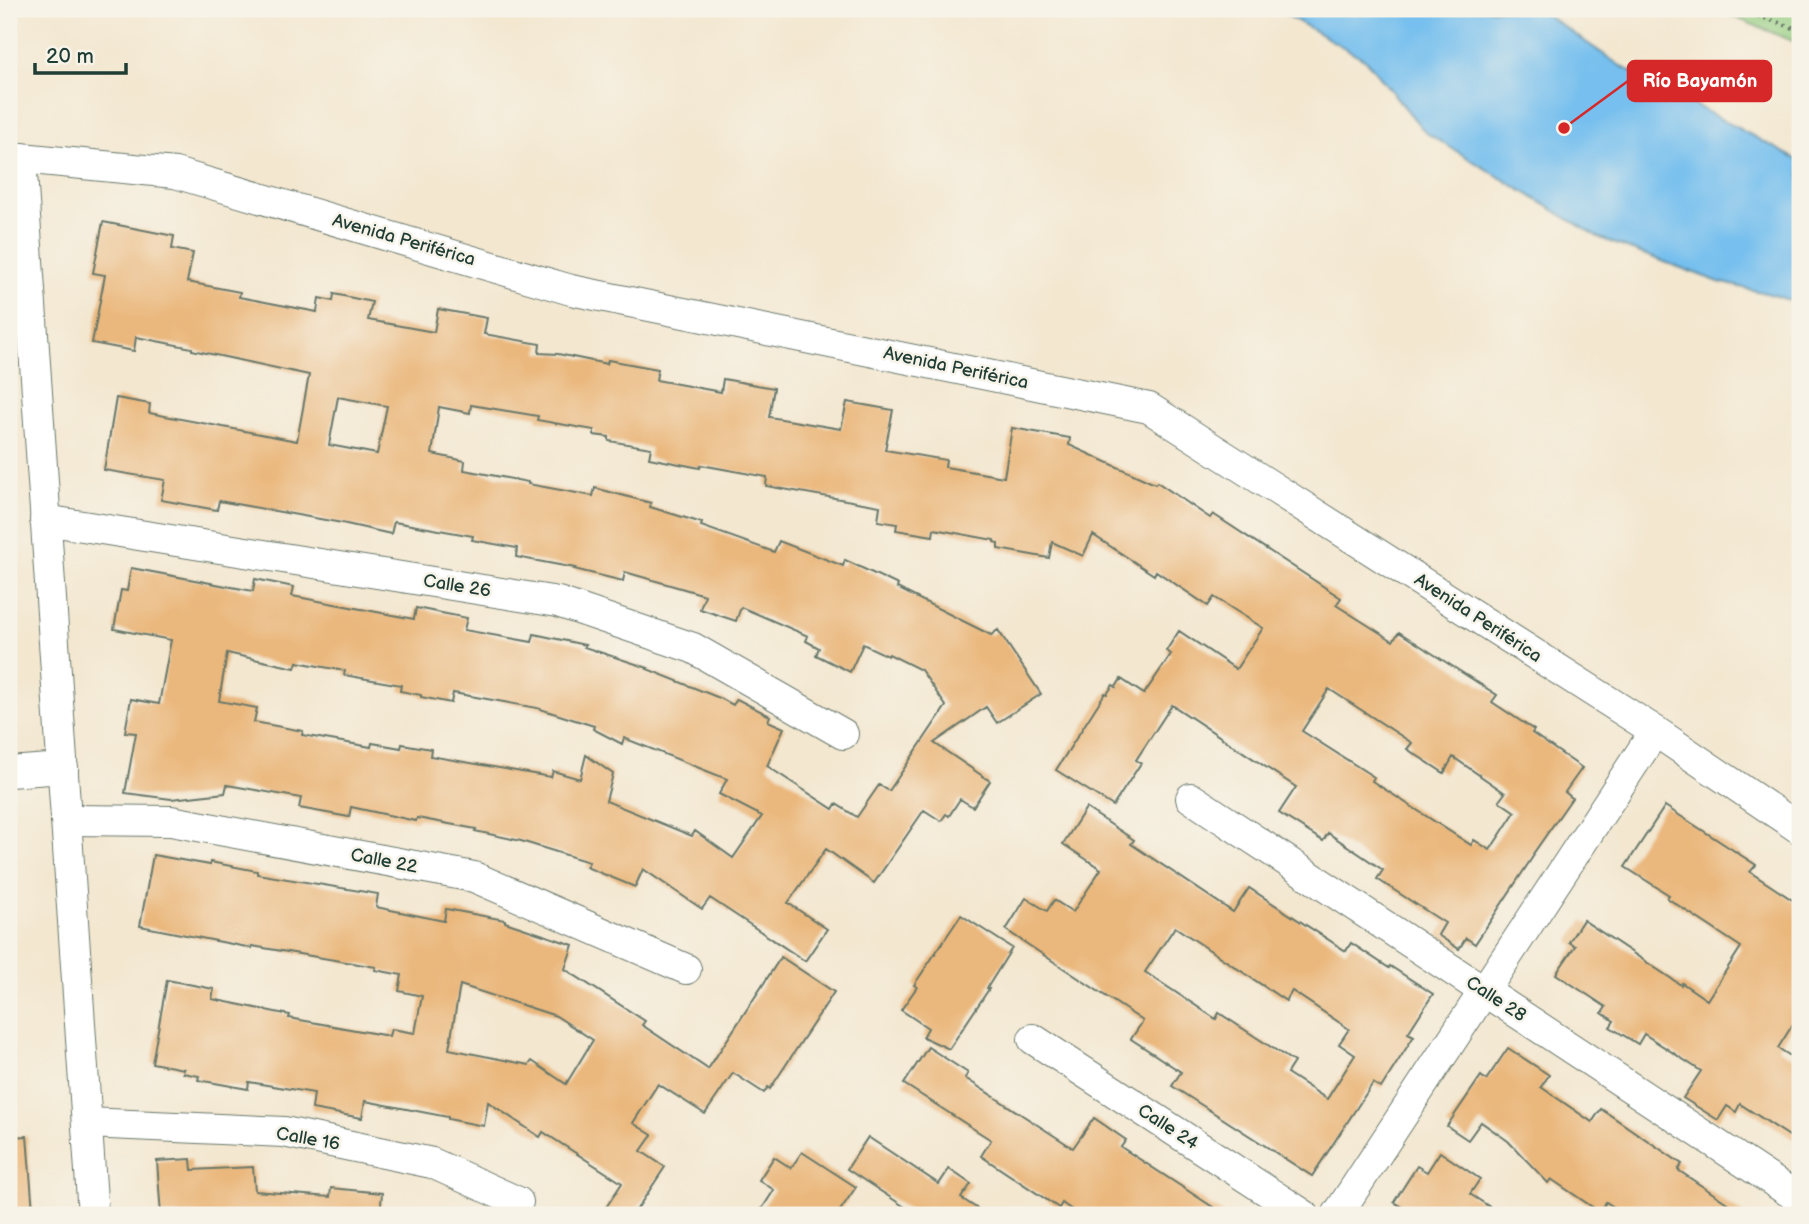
<svg xmlns="http://www.w3.org/2000/svg" width="1809" height="1224" viewBox="0 0 1809 1224" font-family="'Balsamiq Sans',sans-serif">
	<style>
		.green { fill: #95ce82; stroke: #5a865b; stroke-width: 2 }
		.water { fill: #76bfee; stroke: #4a7e91; stroke-width: 2 }
		.building { fill: #eab77b; fill-rule: evenodd }
		.lines { fill: none; stroke-linecap: round; stroke-linejoin: round }
		.street-casing { stroke: #69786b; stroke-width: 32 }
		.path { stroke: #69786b; stroke-width: 4.5; stroke-dasharray: 2 5; stroke-linecap: butt }
		.street { stroke: #fff; stroke-width: 30 }
		.labels { text-anchor: middle; dominant-baseline: central; stroke-width: 5; stroke-linejoin: round; paint-order: stroke }
		.street-label { font-size: 18px; fill: #1f3d34; stroke: #f7f3e8 }
		.leader { fill: none; stroke: #d62828; stroke-width: 2.5 }
		.callout-dot { fill: #d62828; stroke: #f7f3e8; stroke-width: 2.5 }
		.callout { fill: #d62828; stroke: #d62828; stroke-width: 2.5 }
		.callout-label { font-size: 19px; text-anchor: middle; font-weight: bold; fill: #fff }
	</style>
	<rect width="100%" height="100%" fill="#f7f3e8"/>
	<filter id="ink" filterUnits="userSpaceOnUse"><feTurbulence type="fractalNoise" baseFrequency=".0143" numOctaves="2"/><feDisplacementMap in="SourceGraphic" scale="14" xChannelSelector="R" yChannelSelector="G"/><feConvolveMatrix kernelMatrix="1 2 1 2 8 2 1 2 1" color-interpolation-filters="sRGB"/></filter>
	<filter id="wash" filterUnits="userSpaceOnUse"><feTurbulence type="fractalNoise" baseFrequency=".00686" numOctaves="4" result="noise"/><feDisplacementMap in="SourceGraphic" scale="28" xChannelSelector="R" yChannelSelector="G"/><feGaussianBlur stdDeviation="1.57" result="paint"/><feColorMatrix in="noise" values="0 0 0 0 0 0 0 0 0 0 0 0 0 0 0 0 0 1.4 0 .05"/><feComposite in="paint" operator="in"/></filter>
	<g filter="url(#wash)">
		<rect width="100%" height="100%" fill="#f3e7d0"/>
		<polygon class="green" points="1714,9 1800,9 1800,43 1798,43"/>
		<polygon class="water" points="1276,9 1538,9 1622,67 1800,161 1800,304 1774,295 1719,282 1600,238 1425,132 1366,60"/>
		<g id="blocks">
			<g class="building">
				<path d="M103,222L174,236L172,249L193,253L187,282L240,292L239,297L317,312L319,298L333,301L334,294L372,302L368,320L434,332L438,309L487,318L484,334L540,344L539,353L558,354L607,364L608,360L658,369L656,380L721,392L723,379L774,388L769,417L841,429L847,402L893,410L885,450L946,460L945,467L1004,477L1012,428L1070,438L1069,445L1155,484L1157,482L1210,518L1213,514L1341,598L1336,605L1393,641L1399,632L1497,695L1492,702L1534,730L1532,733L1582,768L1565,792L1572,798L1533,854L1534,855L1475,944L1466,938L1459,949L1438,935L1445,923L1377,879L1383,870L1328,833L1323,841L1279,813L1296,787L1172,705L1136,760L1141,763L1113,806L1056,770L1105,693L1107,694L1113,685L1116,687L1121,679L1144,694L1171,654L1166,651L1179,631L1236,669L1263,628L1214,597L1208,606L1156,571L1154,575L1093,535L1083,556L1052,542L1049,558L998,549V543L994,542V540L934,529L933,536L896,530L897,524L878,521L880,506L766,486L767,477L701,465L700,468L649,458L651,448L609,441V437L594,435V430L537,420L538,416L471,405L470,413L439,407L432,454L465,461L464,470L528,482V484L593,496L595,488L651,503L650,507L702,523L701,526L774,552L779,541L843,566L845,560L898,585L897,588L991,635L998,630L1041,694L997,723L986,707L934,743L990,781L973,807L960,799L949,816L946,814L941,821L924,810L874,883L826,849L788,903L827,929L805,961L710,898L702,909L643,869L635,887L586,867L589,862L521,841L475,831L476,829L417,818L416,821L351,807L349,817L299,808L301,798L227,785L225,793L171,799L125,793L136,733L125,732L131,699L159,704L171,640L114,629L121,590L127,591L131,568L253,591L255,579L294,587L292,596L414,619L416,608L467,618L464,630L532,642L534,634L585,645L584,647L648,668L647,669L722,699L733,705L737,699L770,716L768,721L784,728L767,766L833,809L836,804L857,817L879,785L889,791L946,706L921,670L889,654L888,656L863,644L850,672L816,655L819,648L806,641L808,636L741,607L736,621L700,609L705,595L625,572L623,581L574,569L575,568L516,557L517,548L472,540L473,536L394,522L391,534L342,523L219,501L217,510L161,500L165,480L104,470L116,398L150,404L149,413L297,441L309,375L192,350V348L136,337L134,351L92,343L105,275L93,273ZM338,397L387,406L377,454L329,445ZM227,653L295,668L297,662L345,671L344,675L401,685L400,691L421,695V697L451,703L453,693L537,708L594,726L593,729L622,744L624,738L727,779L719,794L762,816L733,858L695,831L692,836L606,801L613,774L586,755L580,779L553,771L551,777L430,756L431,749L402,744L401,748L372,743L371,747L302,735L303,731L254,722L257,708L219,701ZM1329,689L1412,743L1407,749L1444,773L1453,757L1505,793L1499,801L1515,812L1490,850L1474,840L1471,845L1372,781L1374,777L1302,731Z"/>
				<polygon points="1665,806 1756,865 1750,872 1800,905 1800,1013 1778,1048 1800,1062 1800,1143 1740,1104 1736,1112 1727,1106 1718,1120 1683,1098 1701,1071 1644,1034 1638,1044 1610,1027 1614,1021 1602,1013 1606,1007 1556,974 1575,946 1569,942 1583,920 1681,985 1682,983 1707,1000 1741,947 1667,898 1669,895 1625,867"/>
				<path d="M1086,808L1134,840L1131,844L1233,912L1249,888L1346,951L1351,943L1389,968L1390,966L1433,994L1408,1033L1414,1036L1381,1088L1373,1083L1312,1176L1172,1086L1181,1072L1131,1039L1143,1021L1006,930L1026,898L1047,911L1054,900L1073,912L1101,869L1063,844ZM1175,927L1286,1001L1292,991L1349,1029L1339,1044L1355,1055L1327,1099L1287,1073L1294,1062L1219,1013L1216,1019L1145,972Z"/>
				<path d="M153,855L210,865V862L257,871V874L378,894L376,907L444,921L446,909L505,920V922L573,945L565,969L645,1021L642,1025L708,1069L781,957L834,992L770,1089L768,1087L764,1093L733,1073L705,1114L658,1084L633,1123L652,1135L641,1151L665,1167L633,1215H601L622,1183L543,1132L540,1137L488,1102L484,1126L448,1119V1117L365,1101L362,1118L312,1109L314,1093L249,1082L248,1089L198,1080L199,1076L183,1073L184,1069L152,1063L167,980L214,989L212,999L290,1015L289,1018L389,1036L391,1029L415,1033L422,996L399,991L402,975L375,970L376,967L252,946V948L140,926ZM460,985L556,1016L593,1040L566,1084L532,1061L529,1065L449,1049Z"/>
				<polygon points="961,915 1012,948 987,988 989,989 949,1049 923,1037 928,1028 901,1010 917,987 914,985"/>
				<polygon points="928,1047 968,1073 965,1078 1073,1148 1094,1118 1126,1140 1121,1147 1225,1215 1079,1215 1062,1203 1059,1208 981,1156 991,1140 904,1084"/>
				<polygon points="1508,1048 1549,1075 1541,1087 1592,1122 1601,1109 1682,1164 1678,1170 1745,1215 1626,1215 1606,1202 1600,1212 1551,1179 1548,1183 1508,1141 1481,1122 1468,1140 1447,1126 1481,1076 1486,1080"/>
				<polygon points="27,1136 33,1211 9,1213 9,1137"/>
				<polygon points="868,1137 939,1184 949,1169 971,1184 961,1198 987,1215 917,1215 847,1169"/>
				<polygon points="802,1152 856,1187 837,1215 758,1215 774,1190 759,1180 774,1157 791,1168"/>
				<polygon points="1440,1152 1480,1179 1470,1194 1502,1215 1414,1215 1394,1202 1417,1166 1427,1172"/>
				<polygon points="191,1159 192,1170 253,1167 255,1191 330,1197 331,1188 382,1193 380,1215 161,1215 157,1161"/>
			</g>
		</g>
	</g>
	<g filter="url(#ink)">
		<use href="#blocks" fill-opacity="0" stroke="#69786b" stroke-width="2"/>
		<g class="lines">
			<g class="street-casing">
				<g id="street">
					<polyline points="21,158 93,1215"/>
					<polyline points="9,159 21,158 175,173 571,290 1149,408 1655,731 1800,829"/>
					<polyline points="45,520 558,602 693,648 843,734"/>
					<polyline points="9,772 63,768"/>
					<polyline points="1191,798 1800,1199"/>
					<polyline points="66,820 171,821 474,877 686,969"/>
					<polyline points="1033,1039 1304,1215"/>
					<polyline points="87,1123 284,1132 432,1163 518,1202"/>
					<polyline points="1337,1215 1655,731"/>
				</g>
			</g>
			<g class="path">
				<polyline points="1738,9 1800,30"/>
				<polyline points="1784,9 1800,14"/>
			</g>
			<use href="#street" class="street"/>
		</g>
	</g>
	<g class="labels">
		<g class="street-label">
			<text transform="translate(404 240) rotate(16)">Avenida Periférica</text>
			<text transform="translate(956 368) rotate(12)">Avenida Periférica</text>
			<text transform="translate(457 586) rotate(9)">Calle 26</text>
			<text transform="translate(1478 618) rotate(33)">Avenida Periférica</text>
			<text transform="translate(384 861) rotate(11)">Calle 22</text>
			<text transform="translate(1496 999) rotate(33)">Calle 28</text>
			<text transform="translate(1168 1127) rotate(33)">Calle 24</text>
			<text transform="translate(308 1139) rotate(10)">Calle 16</text>
		</g>
	</g>
	<path class="leader" d="M1564 128L1628 81"/>
	<circle class="callout-dot" cx="1564" cy="128" r="7"/>
	<rect class="callout" x="1628" y="61" width="143" height="40" rx="7"/>
	<g class="callout-label">
		<text x="1700" y="87">Río Bayamón</text>
	</g>
	<rect width="1809" height="1224" fill="none" stroke="#f7f3e8" stroke-width="35"/>
	<path d="M35 63v10h91v-10" fill="none" stroke="#1f3d34" stroke-width="3.5"/>
	<text x="46" y="63" font-size="21" fill="#1f3d34" stroke="#f7f3e8" stroke-width="5" paint-order="stroke">20 m</text>
</svg>
